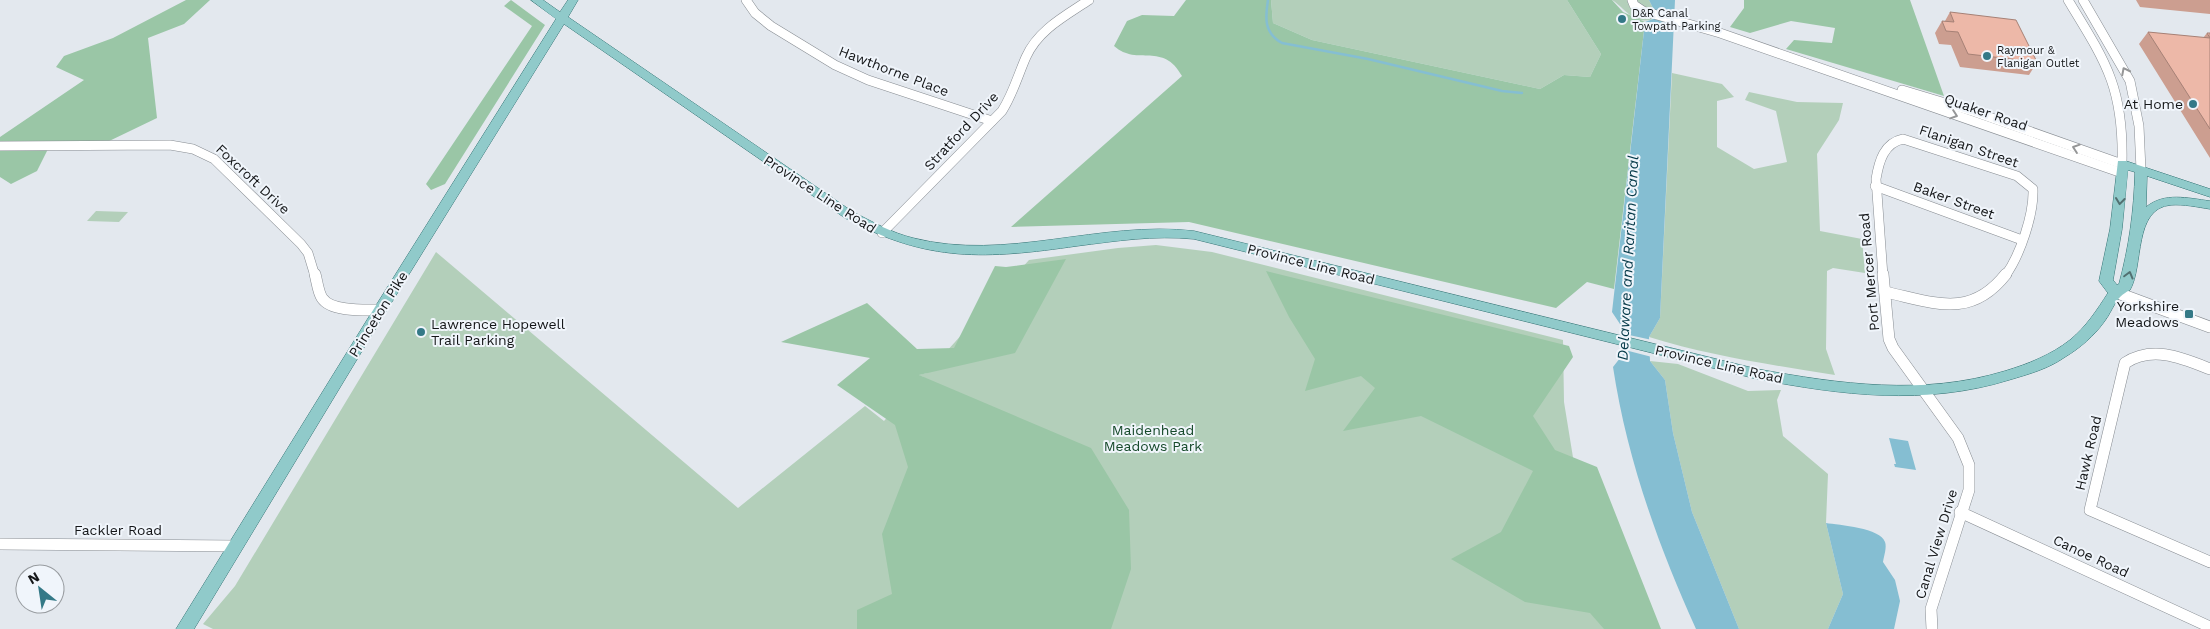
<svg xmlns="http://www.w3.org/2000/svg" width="2210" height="629" viewBox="0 0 2210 629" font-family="'Work Sans',sans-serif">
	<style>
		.green { fill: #b3cfba }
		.forest { fill: #9ac6a6 }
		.water { fill: #85bed2 }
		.pier { fill: #e3e8ee }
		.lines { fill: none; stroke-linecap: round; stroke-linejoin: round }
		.stream { stroke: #85bed2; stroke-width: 2.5 }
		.minor-far1-casing { stroke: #878c92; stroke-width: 10 }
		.minor-casing { stroke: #878c92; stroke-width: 12 }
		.major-casing { stroke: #347475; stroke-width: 1 }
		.minor-far1 { stroke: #fff; stroke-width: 9 }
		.minor { stroke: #fff; stroke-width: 11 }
		.major { fill: #90caca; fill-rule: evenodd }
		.wall { fill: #cc9e90 }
		.building { fill: #edb8a8; stroke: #a68176 }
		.oneway { stroke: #959697 }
		.oneway2 { stroke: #527071 }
		.poi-dot { fill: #347987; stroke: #f0f5fb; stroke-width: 2 }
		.labels { text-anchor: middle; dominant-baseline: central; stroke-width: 4; stroke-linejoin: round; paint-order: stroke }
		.far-poi-label { font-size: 11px; fill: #141618; stroke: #f0f5fb; text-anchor: start }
		.street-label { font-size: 14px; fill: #141618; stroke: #f0f5fb }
		.poi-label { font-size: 14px; fill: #141618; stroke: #f0f5fb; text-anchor: end }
		.park-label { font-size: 14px; fill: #16492a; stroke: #f0f5fb }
		.water-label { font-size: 15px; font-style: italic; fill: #073b4a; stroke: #f0f5fb }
	</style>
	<rect width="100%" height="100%" fill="#e3e8ee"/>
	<g class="green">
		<polygon points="1271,0 1567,0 1601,54 1590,77 1564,75 1540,89 1312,40 1273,23"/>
		<path d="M1612,0H1649L1654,10L1653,19C1634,26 1625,8 1612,0Z"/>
		<path d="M1672,73L1722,84L1734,97L1717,101V147L1754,169L1787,162L1776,111L1745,100L1749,92L1797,102L1843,103L1839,120L1817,154L1820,231L1862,239L1865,273L1833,268L1827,271L1826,349L1835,375C1773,365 1710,356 1649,337L1660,318Z"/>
		<polygon points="96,211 128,212 119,222 87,221"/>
		<polygon points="1156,245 1212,252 1563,340 1564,402 1577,482 1626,629 213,629 203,624 235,586 436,252 738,508 865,406 884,421 923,377 918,375 927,373 1029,260 1118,248"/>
		<polygon points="1650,361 1678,364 1748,391 1781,390 1777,400 1783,436 1828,474 1826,523 1843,594 1828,629 1739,629 1692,512 1673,433 1665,380"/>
	</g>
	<g class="forest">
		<polygon points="186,0 210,0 184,24 148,38 157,118 103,144 50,145 37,171 11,184 0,177 0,137 84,80 56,67 64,56 113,38"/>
		<polygon points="511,0 545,25 445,184 431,190 426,184 532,26 504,6"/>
		<path d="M1186,0H1271L1273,23L1312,40L1540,89L1564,75L1590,77L1601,54L1567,0H1612L1623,12L1645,22L1614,289L1587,282L1556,308L1189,222L1011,227L1182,76C1163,41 1138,67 1114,46L1127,21L1142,15L1174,16Z"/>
		<polygon points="1744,0 1910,0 1944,96 1786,49 1794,40 1832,43 1835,28 1791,21 1750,33 1730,27 1744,8"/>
		<polygon points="1066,259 1015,353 919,375 1091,448 1129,510 1131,569 1111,629 857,629 857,610 892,594 882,534 908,467 895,425 837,385 870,358 781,342 867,303 917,349 954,348 995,266 1006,267"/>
		<polygon points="1266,271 1569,346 1573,357 1533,416 1555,450 1597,467 1661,629 1604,629 1590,613 1525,602 1451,559 1501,532 1533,471 1421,416 1343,431 1375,388 1361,376 1305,391 1315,359 1289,317"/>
	</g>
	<g class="water">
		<path d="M1649,0H1675L1660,318L1649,337L1650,361L1665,380L1673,433L1692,512L1739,629H1696C1658,545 1627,459 1613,367L1624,353L1622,327L1612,312L1645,22L1653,19L1654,10Z"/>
		<polygon points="1889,438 1908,441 1916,470 1895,467 1894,464 1896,464"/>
		<path d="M1826,523C1839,525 1881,528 1885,542C1887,547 1884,556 1883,562L1895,580L1900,601L1894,629H1828L1843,594Z"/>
	</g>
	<polygon class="pier" points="1620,333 1652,340 1652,357 1621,349"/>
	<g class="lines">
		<path class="stream" d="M1268,0C1265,18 1264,33 1282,43L1368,59L1502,91L1522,93"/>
		<g class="minor-far1-casing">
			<g id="minor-far1">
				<polyline points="746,0 755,13 771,26 835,65 868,80 992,121"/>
				<polyline points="1632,0 1634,5 1643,11 1720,33 2122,173"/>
				<polyline points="2083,0 2130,81 2139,126 2141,170"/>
				<path d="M1902,90L1975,112L2122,164C2124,88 2106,62 2068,0"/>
				<polyline points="0,146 170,145 193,149 214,159 301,244 308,253 315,276"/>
				<polyline points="1875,186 2022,240"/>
				<path d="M882,233L1002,111C1013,94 1018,75 1026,57C1038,30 1065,16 1089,0"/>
				<path d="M1883,276L1876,179C1879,161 1884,143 1903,139L2017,176L2033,189C2034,214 2020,256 2005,276"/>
			</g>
		</g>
		<g class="minor-casing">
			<g id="minor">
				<path d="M315,274C317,281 318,292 322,298C331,312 365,310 380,310"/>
				<polyline points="1883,274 1889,339 1893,348 1958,438 1969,465 1969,490 1931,609 1932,629"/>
				<path d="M1885,292C1933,302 1970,320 2006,274"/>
				<polyline points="2115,292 2210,327"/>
				<path d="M2210,369C2182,358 2153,345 2125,363L2090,510L2210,562"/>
				<polyline points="1960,512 2210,627"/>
				<polyline points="0,544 236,546"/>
			</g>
		</g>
		<g class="major-casing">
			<path id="major" d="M531,0H543L560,12L568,0H578L568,17L853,212C873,222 892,233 913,238C1007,262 1100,220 1194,231L1757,369C1840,384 1923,396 2005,371C2028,364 2051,355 2070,340C2086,327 2097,310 2108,293L2099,281L2110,229L2118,161H2126L2210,189V197L2147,176L2146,207C2165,192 2187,198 2210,201V209C2197,207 2184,204 2171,205C2133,208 2144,266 2130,290C2114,298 2114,309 2104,322C2094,336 2080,348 2065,357C2048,369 2029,374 2009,380C1925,406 1841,395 1757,379L1194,239C1154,235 1116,241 1077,246C986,259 928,263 845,218L564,24L385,313L194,629H176L375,307L556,19ZM2128,170L2135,172C2134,211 2129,247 2119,284L2117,285L2113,280L2122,229Z"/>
		</g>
		<use href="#minor-far1" class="minor-far1"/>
		<use href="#minor" class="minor"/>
		<use href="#major" class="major"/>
	</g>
	<g class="wall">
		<polygon points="2136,0 2210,0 2210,14 2140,7"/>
		<polygon points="1950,12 2037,62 2029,75 1960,67 1951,45 1939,44 1935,33 1942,21 1945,21"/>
		<polygon points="2148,32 2203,38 2207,33 2210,33 2210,158 2139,44"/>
	</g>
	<g class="building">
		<polygon points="1950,12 2016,20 2037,62 1968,54 1958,32 1946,31 1942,21 1954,22"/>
		<polygon points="2148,32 2210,38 2210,129"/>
		<polygon points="2207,33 2210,33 2210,38"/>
	</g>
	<defs><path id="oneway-chevron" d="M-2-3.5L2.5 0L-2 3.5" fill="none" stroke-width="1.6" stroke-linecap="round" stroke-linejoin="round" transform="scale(1.25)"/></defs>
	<g class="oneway">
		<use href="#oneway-chevron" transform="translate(2125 71) rotate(-117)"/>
		<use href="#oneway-chevron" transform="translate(1954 115) rotate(19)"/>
		<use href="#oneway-chevron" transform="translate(2076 148) rotate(-161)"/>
	</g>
	<g class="oneway2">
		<use href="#oneway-chevron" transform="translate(2120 201) rotate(97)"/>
		<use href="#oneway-chevron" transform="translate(2129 275) rotate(-75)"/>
	</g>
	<g class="poi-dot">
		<circle cx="1622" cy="19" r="5"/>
		<circle cx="1987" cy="56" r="5"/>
		<circle cx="2193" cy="104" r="5"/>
		<rect x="2184" y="309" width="10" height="10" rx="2.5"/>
		<circle cx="421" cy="332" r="5"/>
	</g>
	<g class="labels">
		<g class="far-poi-label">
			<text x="1632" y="13">D&amp;R Canal<tspan x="1632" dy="13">Towpath Parking</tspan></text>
			<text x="1997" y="50">Raymour &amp;<tspan x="1997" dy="13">Flanigan Outlet</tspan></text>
		</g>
		<g class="street-label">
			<text transform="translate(894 71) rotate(21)">Hawthorne Place</text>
			<text transform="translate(1986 112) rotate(19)">Quaker Road</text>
			<text transform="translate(961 131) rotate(-47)">Stratford Drive</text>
			<text transform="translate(1969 146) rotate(19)">Flanigan Street</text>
			<text transform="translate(253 179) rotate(43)">Foxcroft Drive</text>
			<text transform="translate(820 194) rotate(33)">Province Line Road</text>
			<text transform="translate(1954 200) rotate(20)">Baker Street</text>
			<text transform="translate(1311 264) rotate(14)">Province Line Road</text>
			<text transform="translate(1869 272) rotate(-95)">Port Mercer Road</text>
			<text transform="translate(378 314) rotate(-58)">Princeton Pike</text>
			<text transform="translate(1719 364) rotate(13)">Province Line Road</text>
			<text transform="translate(2088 453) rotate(-77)">Hawk Road</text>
			<text x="118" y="530">Fackler Road</text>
			<text transform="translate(1936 544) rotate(-73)">Canal View Drive</text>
			<text transform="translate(2091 556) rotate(25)">Canoe Road</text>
		</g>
		<g class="poi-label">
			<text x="2183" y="104">At Home</text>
			<text x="2179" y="306">Yorkshire<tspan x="2179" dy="16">Meadows</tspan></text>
			<text x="431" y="324" text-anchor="start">Lawrence Hopewell<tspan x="431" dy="16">Trail Parking</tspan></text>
		</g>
		<g class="park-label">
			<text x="1153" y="430">Maidenhead<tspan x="1153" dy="16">Meadows Park</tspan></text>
		</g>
		<g class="water-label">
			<text transform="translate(1628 258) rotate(-87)">Delaware and Raritan Canal</text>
		</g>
	</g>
	<g transform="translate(40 589) rotate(330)"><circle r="24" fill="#f0f5fb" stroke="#989ca0"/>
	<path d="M0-4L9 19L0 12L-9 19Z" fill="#347987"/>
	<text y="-8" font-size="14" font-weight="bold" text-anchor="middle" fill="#141618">N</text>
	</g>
</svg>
